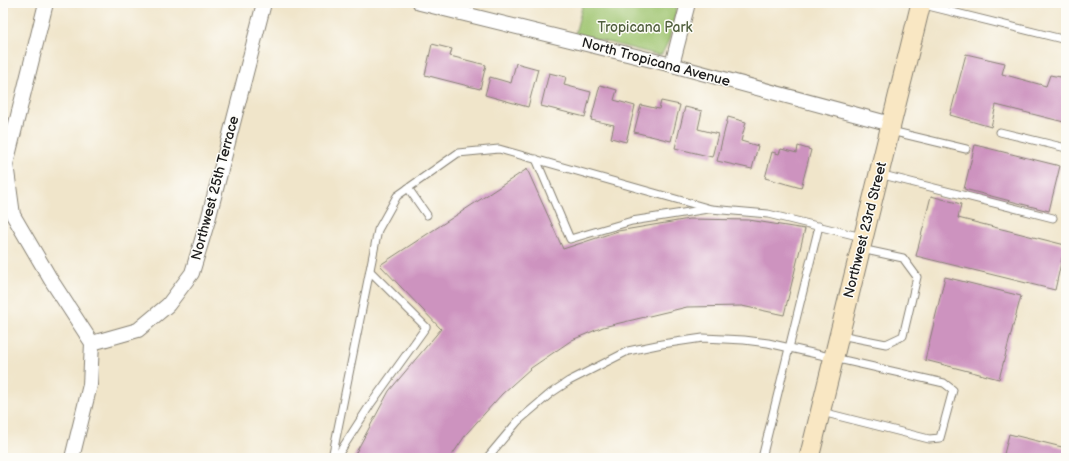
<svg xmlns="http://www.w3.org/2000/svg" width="1069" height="461" viewBox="0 0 1069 461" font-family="'Balsamiq Sans',sans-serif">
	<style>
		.green { fill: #9ec46e; stroke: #5d7045 }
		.building { fill: #cd93bf }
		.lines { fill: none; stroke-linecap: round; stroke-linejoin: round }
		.lane-casing { stroke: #868073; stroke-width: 9 }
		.street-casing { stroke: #868073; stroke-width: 16 }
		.secondary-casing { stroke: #868073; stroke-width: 21 }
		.lane { stroke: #fff; stroke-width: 7 }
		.street { stroke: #fff; stroke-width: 14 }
		.secondary { stroke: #f9e7c3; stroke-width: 19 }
		.labels { text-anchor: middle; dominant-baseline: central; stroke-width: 3; stroke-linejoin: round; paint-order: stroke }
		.park-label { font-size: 14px; fill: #505f3d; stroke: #fdfcf7 }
		.street-label { font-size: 14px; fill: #1c1c1c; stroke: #fdfcf7 }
	</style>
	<rect width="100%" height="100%" fill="#fdfcf7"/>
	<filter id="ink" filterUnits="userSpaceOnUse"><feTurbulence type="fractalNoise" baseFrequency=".025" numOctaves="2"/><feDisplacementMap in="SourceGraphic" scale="8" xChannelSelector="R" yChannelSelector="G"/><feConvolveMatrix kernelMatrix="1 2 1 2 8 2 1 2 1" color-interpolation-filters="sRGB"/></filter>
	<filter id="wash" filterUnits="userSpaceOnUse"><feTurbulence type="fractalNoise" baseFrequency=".012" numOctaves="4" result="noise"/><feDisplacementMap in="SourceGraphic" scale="16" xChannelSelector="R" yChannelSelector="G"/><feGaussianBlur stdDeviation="0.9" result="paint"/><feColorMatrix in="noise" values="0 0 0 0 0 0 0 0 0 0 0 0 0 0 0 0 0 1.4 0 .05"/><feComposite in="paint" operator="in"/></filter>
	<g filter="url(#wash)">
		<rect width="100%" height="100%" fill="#f0e5ca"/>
		<polygon class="green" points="583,3 678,3 669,40 662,54 658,55 575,34"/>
		<g id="blocks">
			<g class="building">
				<polygon points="432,44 452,49 450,56 486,65 480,89 425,75"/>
				<polygon points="966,54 1005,63 1002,74 1046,86 1050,75 1066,78 1066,116 1064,122 996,105 991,127 950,115"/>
				<polygon points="516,63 538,69 528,107 485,95 490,77 511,83"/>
				<polygon points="549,73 566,77 564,85 591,92 585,117 541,106"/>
				<polygon points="600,85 617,90 614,100 635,106 626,142 611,138 614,125 591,120"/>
				<polygon points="661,101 680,105 671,141 634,132 641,105 659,109"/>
				<polygon points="685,107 702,111 698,129 718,134 712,157 675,148"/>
				<polygon points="728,117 746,122 741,141 758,146 752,169 717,161"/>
				<polygon points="975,145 1060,166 1049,211 964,189"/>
				<polygon points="798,146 811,150 801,188 765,178 772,152 779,154 781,149 797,153"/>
				<polygon points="527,169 563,249 618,231 689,219 749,220 805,229 784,315 742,306 687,307 603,327 572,340 531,368 502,394 467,433 450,458 353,458 389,391 441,329 380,265"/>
				<polygon points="931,196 961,204 958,218 1065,245 1055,290 916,256"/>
				<polygon points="945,277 1021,296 999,379 925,360"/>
				<polygon points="1009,434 1066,448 1066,458 1003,458"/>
			</g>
		</g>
	</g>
	<g filter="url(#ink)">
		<use href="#blocks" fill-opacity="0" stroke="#868073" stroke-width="1"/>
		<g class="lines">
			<g class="lane-casing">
				<g id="lane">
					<polyline points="920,4 1066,40"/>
					<polyline points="891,131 966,149"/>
					<polyline points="1000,132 1066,148"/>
					<polyline points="536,159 570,239 632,221 708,209"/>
					<polyline points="879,174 1053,218"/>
					<polyline points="408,188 427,215"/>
					<polyline points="840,335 886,344 903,336 917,277 903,258 861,249"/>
					<polyline points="332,458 378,230 397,196 458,153 499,149 711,209 768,214 862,237"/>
					<polyline points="336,458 370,405 426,327 370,271"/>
					<polyline points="487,458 518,421 551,393 569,381 628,351 662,344 703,338 744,340 768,343 944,383 953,390 940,438 929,439 822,412"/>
					<polyline points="762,458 819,226"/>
				</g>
			</g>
			<g class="street-casing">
				<g id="street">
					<polyline points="46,3 6,164 13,215 51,280 92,343 90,385 72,458"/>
					<polyline points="420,3 672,65 891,124"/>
					<polyline points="672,65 688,3"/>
					<polyline points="92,343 138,330 168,305 192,273 208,220 264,3"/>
				</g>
			</g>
			<g class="secondary-casing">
				<polyline id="secondary" points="809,458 921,3"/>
			</g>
			<use href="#lane" class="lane"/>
			<use href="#street" class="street"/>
			<use href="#secondary" class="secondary"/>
		</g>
	</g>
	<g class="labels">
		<g class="park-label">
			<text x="645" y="27">Tropicana Park</text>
		</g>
		<g class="street-label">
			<text transform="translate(656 62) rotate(15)">North Tropicana Avenue</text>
			<text transform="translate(215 188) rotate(-75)">Northwest 25th Terrace</text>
			<text transform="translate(865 230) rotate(-76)">Northwest 23rd Street</text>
		</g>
	</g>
	<rect width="1069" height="461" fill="none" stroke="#fdfcf7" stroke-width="16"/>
</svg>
